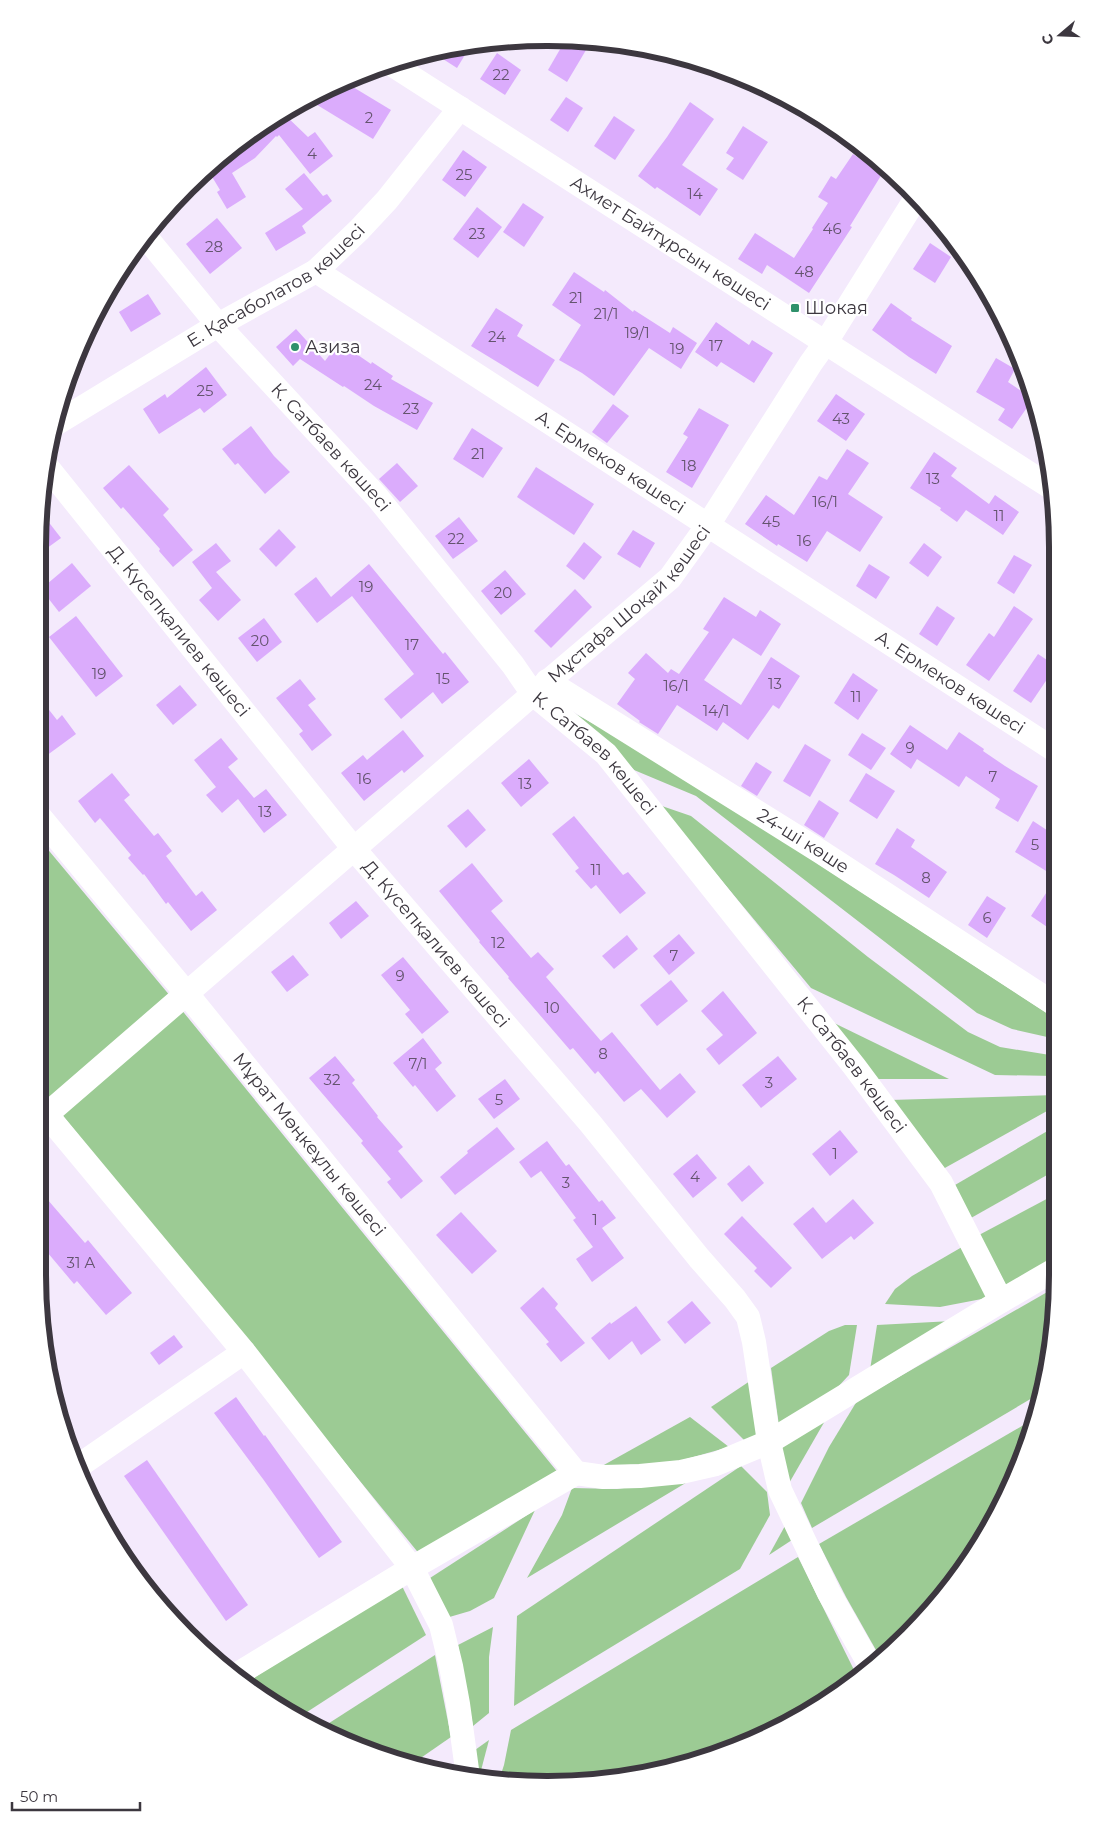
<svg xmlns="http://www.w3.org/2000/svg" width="1095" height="1822" viewBox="0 0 1095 1822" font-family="Montserrat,sans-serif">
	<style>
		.green { fill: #9ccb94 }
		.building { fill: #dbacfc }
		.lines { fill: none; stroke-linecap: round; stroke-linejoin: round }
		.minor { stroke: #fff; stroke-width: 24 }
		.poi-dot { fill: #2f916b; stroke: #fff; stroke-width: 2 }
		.labels { text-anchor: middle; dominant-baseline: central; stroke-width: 4.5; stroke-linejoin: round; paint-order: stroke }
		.number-label { font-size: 15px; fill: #64546e }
		.street-label { font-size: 18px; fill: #3c373f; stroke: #fff }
		.poi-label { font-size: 18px; fill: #3c373f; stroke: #fff; text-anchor: start }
		.rim { fill: none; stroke: #3c373f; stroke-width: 6 }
	</style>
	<rect width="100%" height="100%" fill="#f4eafc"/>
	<g class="green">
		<polygon points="561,706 651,755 1056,1019 1056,1039 1012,1029 977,1013 696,796 634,770 594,732"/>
		<polygon points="659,805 691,816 868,957 968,1032 1000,1047 1056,1056 1056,1076 995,1075 811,988"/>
		<polygon points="40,840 176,1003 564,1480 425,1561 41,1089 41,994 47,988 40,980"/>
		<polygon points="832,1022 949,1079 878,1079"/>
		<polygon points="1056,1095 1056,1106 943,1169 890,1100"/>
		<polygon points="1056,1126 1056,1170 971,1218 955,1185"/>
		<polygon points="1056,1194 1056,1258 1008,1289 979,1235"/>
		<polygon points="962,1247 987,1298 940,1307 885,1304 895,1289 912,1276"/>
		<polygon points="1056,1287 1056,1308 1039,1394 812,1528 801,1503 829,1447 857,1401"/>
		<polygon points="952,1321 870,1370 877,1325"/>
		<polygon points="845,1325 857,1325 849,1375 836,1389 779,1426 771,1368 829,1331"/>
		<polygon points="750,1381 761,1434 745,1441 711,1407"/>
		<polygon points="690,1417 729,1447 672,1463 602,1466"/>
		<polygon points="826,1419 788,1485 781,1446"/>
		<polygon points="1034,1419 1030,1439 971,1558 908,1635 881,1659 846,1597 819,1544"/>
		<polygon points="741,1466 767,1492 770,1515 740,1569 514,1706 517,1616"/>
		<polygon points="694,1478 527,1578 562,1515 572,1488 617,1489"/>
		<polygon points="535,1510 494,1598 470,1611 446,1618 430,1578"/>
		<polygon points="786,1524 792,1540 769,1555"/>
		<polygon points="798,1557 858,1678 750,1741 711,1758 614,1780 547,1784 499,1780 504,1765 511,1730"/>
		<polygon points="402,1586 426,1635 307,1712 245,1683"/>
		<polygon points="493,1627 489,1657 489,1713 473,1726 458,1645"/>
		<polygon points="435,1655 451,1737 412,1764 323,1727"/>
		<polygon points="489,1740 479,1778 475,1750"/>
	</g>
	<g class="building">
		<polygon points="566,39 582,41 589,45 567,82 548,70"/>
		<polygon points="471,45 457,68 432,52 448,47"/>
		<polygon points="497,53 521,70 505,95 480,79"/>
		<polygon points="343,81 391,110 373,139 309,100"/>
		<polygon points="566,97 583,108 568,132 550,120"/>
		<polygon points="690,102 714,119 682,165 718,189 700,216 657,187 655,189 638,176 667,137"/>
		<polygon points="283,113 308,137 315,132 333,156 310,174 279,135 277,137 276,136 255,158 232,173 246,197 227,209 217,192 220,190 208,170 264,123"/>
		<polygon points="614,116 635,130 615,160 594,146"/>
		<polygon points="743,126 768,142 743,180 726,169 734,158 726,153"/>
		<polygon points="463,150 487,167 465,197 442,180"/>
		<polygon points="853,154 882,174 850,226 852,227 809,293 767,265 762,274 738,259 755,233 794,258 813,229 812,228 828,203 818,197 831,176 836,179"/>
		<polygon points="304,173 323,196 327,194 332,201 302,226 306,233 276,251 265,233 303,209 285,189"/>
		<polygon points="523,203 544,217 524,247 503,232"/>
		<polygon points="477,207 502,227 478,258 453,239"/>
		<polygon points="217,218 242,248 210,274 186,244"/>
		<polygon points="930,243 951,257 935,283 913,269"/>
		<polygon points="574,272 604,292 605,290 633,312 634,310 670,333 673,327 697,343 681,369 649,348 614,396 582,373 559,360 581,325 552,305"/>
		<polygon points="148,294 161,314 131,332 119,312"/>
		<polygon points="891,303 912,318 911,320 952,346 936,374 909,357 872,330"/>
		<polygon points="496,308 523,325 517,336 555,360 538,387 471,346"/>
		<polygon points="716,322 749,345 752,340 773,353 754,383 721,362 717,367 695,352"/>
		<polygon points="296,329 325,361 339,342 371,364 372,362 393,376 391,379 433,403 417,430 374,406 344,386 343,387 300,359 293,366 276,347"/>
		<polygon points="996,358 1015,369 1008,382 1033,399 1012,429 998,420 1005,409 976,392"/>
		<polygon points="206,367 227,395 204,413 200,408 159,434 143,409 165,394 167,398"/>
		<polygon points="836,394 865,414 846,441 817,421"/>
		<polygon points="613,404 629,416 607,443 592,432"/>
		<polygon points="699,408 729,425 692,488 666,472 688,437 683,434"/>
		<polygon points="251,426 274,456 290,472 265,494 238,463 235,465 222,449"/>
		<polygon points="472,428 503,448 483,478 453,459"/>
		<polygon points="847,449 869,463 848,494 883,517 860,552 827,531 807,562 778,544 777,546 745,524 766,495 794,515 819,476 827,480"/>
		<polygon points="934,452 957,468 951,476 989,504 995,495 1019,512 1003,535 966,510 957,522 940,510 941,508 910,488"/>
		<polygon points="397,463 418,486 400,502 379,479"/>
		<polygon points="129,465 169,509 163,515 193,550 173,567 159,551 160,549 123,507 121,509 103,488"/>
		<polygon points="536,467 594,504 574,535 517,497"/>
		<polygon points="459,517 478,541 453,559 435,536"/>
		<polygon points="47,520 61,538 39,554 39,526"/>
		<polygon points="279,529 296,547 276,567 259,549"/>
		<polygon points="633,530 655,543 640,568 617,554"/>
		<polygon points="584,542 602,557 584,580 566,566"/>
		<polygon points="216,543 231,561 216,572 241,600 218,621 199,600 212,588 192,562"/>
		<polygon points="924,543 942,557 928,577 909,563"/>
		<polygon points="1014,555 1032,565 1014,594 997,583"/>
		<polygon points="72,563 91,586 59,612 41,589"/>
		<polygon points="369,564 443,654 445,652 469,682 442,704 433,692 401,719 384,699 414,674 352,596 317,623 294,594 316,577 331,597"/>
		<polygon points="869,564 890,577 876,599 856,586"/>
		<polygon points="505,570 526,594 501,615 481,591"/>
		<polygon points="575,589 592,607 551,648 534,631"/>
		<polygon points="724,597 756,617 760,610 781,624 761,656 733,638 704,680 741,705 771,657 800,676 779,709 773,705 748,740 723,722 717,731 677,705 658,734 639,722 640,721 617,704 635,679 628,673 646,653 668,673 671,669 679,674 709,632 703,629"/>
		<polygon points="937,606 955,618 937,646 919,634"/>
		<polygon points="1014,606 1033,619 989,681 966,665 989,633 994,637"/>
		<polygon points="76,616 123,676 96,697 49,637"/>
		<polygon points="264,618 282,642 257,662 238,638"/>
		<polygon points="1038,654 1056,666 1031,703 1013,691"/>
		<polygon points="853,673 878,690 858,720 834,703"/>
		<polygon points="300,679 316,699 308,705 332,735 312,751 299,734 303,731 276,698"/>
		<polygon points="180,685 197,705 173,725 156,705"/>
		<polygon points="39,697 57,720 62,715 76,734 46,756 40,748"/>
		<polygon points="910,725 947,750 959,732 984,749 983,751 1005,766 1038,786 1018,822 995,808 1000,799 966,776 959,787 917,759 911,769 890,754"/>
		<polygon points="403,730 424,756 404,773 402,770 364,801 341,773 363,755 367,760"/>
		<polygon points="862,733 886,748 871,770 848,755"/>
		<polygon points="221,738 238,759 228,767 254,798 266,789 287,815 264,833 238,799 222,813 206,795 216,787 194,760"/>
		<polygon points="805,744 831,760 810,797 783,781"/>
		<polygon points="529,759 549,783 521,807 501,783"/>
		<polygon points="756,762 772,772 757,796 741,786"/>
		<polygon points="112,773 130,795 124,800 154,836 158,833 172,851 166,856 196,896 202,891 217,910 191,931 168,902 166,904 144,874 143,875 128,858 131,855 100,818 95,823 78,801"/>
		<polygon points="866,773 895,791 877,819 849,801"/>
		<polygon points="819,800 839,813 824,838 804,825"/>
		<polygon points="468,809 486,830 466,848 447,826"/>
		<polygon points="574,816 623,875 628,872 646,893 620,914 596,885 591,889 575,871 579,868 552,834"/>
		<polygon points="1033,821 1056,836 1056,877 1015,852"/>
		<polygon points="897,828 915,840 911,847 947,872 929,898 894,875 875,864"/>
		<polygon points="472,863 503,901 491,911 531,958 538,952 554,969 546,977 601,1041 612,1032 660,1090 680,1073 696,1092 667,1118 641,1089 624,1102 598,1071 595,1074 573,1048 570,1050 508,978 509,977 479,942 480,941 439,891"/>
		<polygon points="1056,878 1056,933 1031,916"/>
		<polygon points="987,896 1006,908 987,938 968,925"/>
		<polygon points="356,901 369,916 341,939 329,923"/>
		<polygon points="679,934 695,953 669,975 653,956"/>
		<polygon points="627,935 638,949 614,969 602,956"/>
		<polygon points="293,955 309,975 287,992 271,972"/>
		<polygon points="403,957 449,1012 422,1034 405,1014 410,1010 381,975"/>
		<polygon points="671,980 688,1001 657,1026 640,1005"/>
		<polygon points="723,991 757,1033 719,1065 706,1049 723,1035 701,1011"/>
		<polygon points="423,1038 442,1063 435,1069 456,1096 437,1112 415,1085 413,1087 393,1063"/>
		<polygon points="335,1056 355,1080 352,1083 378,1116 377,1117 403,1147 398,1151 423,1181 401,1199 387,1182 391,1179 361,1143 363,1141 309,1078"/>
		<polygon points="778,1056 797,1079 761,1108 742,1085"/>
		<polygon points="505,1079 520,1099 494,1119 478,1099"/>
		<polygon points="497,1127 515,1149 455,1195 440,1177 468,1153 467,1151"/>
		<polygon points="840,1130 858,1152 830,1176 812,1154"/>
		<polygon points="547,1141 566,1166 569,1164 599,1202 602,1200 616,1218 602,1228 624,1258 592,1282 576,1259 593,1247 573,1220 576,1218 541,1171 531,1178 519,1162"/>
		<polygon points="697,1154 717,1178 693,1198 673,1174"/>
		<polygon points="749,1165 764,1183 742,1202 727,1184"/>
		<polygon points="41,1192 85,1243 88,1240 132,1293 106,1315 77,1281 74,1284 42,1246"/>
		<polygon points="853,1199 874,1223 854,1240 851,1236 822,1259 793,1224 813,1207 826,1223"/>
		<polygon points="461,1212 497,1251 472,1274 436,1235"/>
		<polygon points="742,1216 792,1268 771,1288 754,1271 757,1268 724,1234"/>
		<polygon points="543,1287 558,1304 555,1308 585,1343 561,1362 546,1344 549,1342 520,1308"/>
		<polygon points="692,1301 711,1323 685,1344 667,1322"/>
		<polygon points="636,1306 661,1340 641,1355 632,1341 609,1360 591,1338 610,1322 611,1324"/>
		<polygon points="174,1335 183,1347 159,1365 150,1353"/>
		<polygon points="236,1397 264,1436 265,1435 293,1474 342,1542 319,1558 263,1479 214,1413"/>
		<polygon points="147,1460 248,1605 226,1621 124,1476"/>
	</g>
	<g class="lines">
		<g class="minor">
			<path id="s1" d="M391,64L1052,488"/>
			<path id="s2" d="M146,237L218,325L377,497L513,665L533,694L606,754L854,1066L941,1183L1001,1301"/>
			<path id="s3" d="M316,271L1056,751"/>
			<path id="s4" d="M57,423L218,325L316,271L359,230L387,200L460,108"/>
			<path id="s5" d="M48,468L354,849L590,1123L699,1258L735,1299L748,1317L754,1342L769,1442L780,1490L829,1593L871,1667"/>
			<path id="s6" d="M547,681L821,852L1056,1005"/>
			<path id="s7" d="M40,817L187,994L576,1473"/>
			<polyline points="41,1108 244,1352 412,1568 441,1625 451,1666 458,1704 468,1777"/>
			<path id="s8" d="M46,1115L533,694L670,578L708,525L811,363L826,342L916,198"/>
			<polyline points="77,1467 244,1352"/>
			<polyline points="236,1675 412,1568 576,1473 604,1477 640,1476 681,1472 716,1464 769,1442 1001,1301 1056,1269"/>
		</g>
	</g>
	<g class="poi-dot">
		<rect x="790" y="303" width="10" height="10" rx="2.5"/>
		<circle cx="295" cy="347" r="5"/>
	</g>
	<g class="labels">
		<g class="number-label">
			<text x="501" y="74">22</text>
			<text x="369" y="117">2</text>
			<text x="312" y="153">4</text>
			<text x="464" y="174">25</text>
			<text x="695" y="193">14</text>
			<text x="832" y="228">46</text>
			<text x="477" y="233">23</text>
			<text x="214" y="246">28</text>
			<text x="804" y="271">48</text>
			<text x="576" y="297">21</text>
			<text x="606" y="313">21/1</text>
			<text x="637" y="332">19/1</text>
			<text x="497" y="336">24</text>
			<text x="716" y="345">17</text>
			<text x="677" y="348">19</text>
			<text x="373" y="384">24</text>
			<text x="205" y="390">25</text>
			<text x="411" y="408">23</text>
			<text x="841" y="418">43</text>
			<text x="478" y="453">21</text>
			<text x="689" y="465">18</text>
			<text x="933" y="478">13</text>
			<text x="825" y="501">16/1</text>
			<text x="999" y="515">11</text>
			<text x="771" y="521">45</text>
			<text x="456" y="538">22</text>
			<text x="804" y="540">16</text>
			<text x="366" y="586">19</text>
			<text x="503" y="592">20</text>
			<text x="260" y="640">20</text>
			<text x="412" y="644">17</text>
			<text x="99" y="673">19</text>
			<text x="443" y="678">15</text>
			<text x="775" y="683">13</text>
			<text x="676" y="685">16/1</text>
			<text x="856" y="696">11</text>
			<text x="716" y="710">14/1</text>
			<text x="910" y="747">9</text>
			<text x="993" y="776">7</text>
			<text x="364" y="778">16</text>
			<text x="525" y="783">13</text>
			<text x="265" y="811">13</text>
			<text x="1035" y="844">5</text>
			<text x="596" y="869">11</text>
			<text x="926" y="877">8</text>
			<text x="987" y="917">6</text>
			<text x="498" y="942">12</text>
			<text x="674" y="955">7</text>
			<text x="400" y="975">9</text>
			<text x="552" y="1007">10</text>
			<text x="603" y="1053">8</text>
			<text x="418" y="1063">7/1</text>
			<text x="332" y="1079">32</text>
			<text x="769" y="1082">3</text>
			<text x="499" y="1099">5</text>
			<text x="835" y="1153">1</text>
			<text x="695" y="1176">4</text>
			<text x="566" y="1182">3</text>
			<text x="595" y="1219">1</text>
			<text x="81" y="1262">31 А</text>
		</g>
		<g class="street-label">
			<text stroke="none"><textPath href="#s1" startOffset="332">Ахмет Байтұрсын көшесі</textPath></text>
			<text stroke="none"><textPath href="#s4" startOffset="259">Е. Қасаболатов көшесі</textPath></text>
			<text stroke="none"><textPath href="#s2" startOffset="280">К. Сатбаев көшесі</textPath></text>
			<text stroke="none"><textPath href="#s3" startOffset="351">А. Ермеков көшесі</textPath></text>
			<text stroke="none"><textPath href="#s8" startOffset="776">Мұстафа Шоқай көшесі</textPath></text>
			<text stroke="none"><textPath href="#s5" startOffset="209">Д. Күсепқалиев көшесі</textPath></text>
			<text stroke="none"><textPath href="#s3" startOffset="756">А. Ермеков көшесі</textPath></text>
			<text stroke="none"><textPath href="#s2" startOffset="685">К. Сатбаев көшесі</textPath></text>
			<text stroke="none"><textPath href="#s6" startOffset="302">24-ші көше</textPath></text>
			<text stroke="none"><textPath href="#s5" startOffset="614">Д. Күсепқалиев көшесі</textPath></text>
			<text stroke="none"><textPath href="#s2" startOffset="1090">К. Сатбаев көшесі</textPath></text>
			<text stroke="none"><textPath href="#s7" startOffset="424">Мұрат Мөңкеұлы көшесі</textPath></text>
		</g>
		<g class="poi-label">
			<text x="805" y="308">Шокая</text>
			<text x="305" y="347">Азиза</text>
		</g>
	</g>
	<path d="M0 0H1095V1822H0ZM547 46H548A501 501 0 0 1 1049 547V1275A501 501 0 0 1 548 1776H547A501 501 0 0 1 46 1275V547A501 501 0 0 1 547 46Z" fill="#fff" fill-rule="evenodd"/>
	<path class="rim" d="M547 46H548A501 501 0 0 1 1049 547V1275A501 501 0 0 1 548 1776H547A501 501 0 0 1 46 1275V547A501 501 0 0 1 547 46Z"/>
	<g transform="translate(1060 35) rotate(251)" stroke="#ffffff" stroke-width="4" paint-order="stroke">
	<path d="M0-4L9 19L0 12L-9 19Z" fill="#3c373f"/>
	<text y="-8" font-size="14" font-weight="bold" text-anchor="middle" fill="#3c373f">С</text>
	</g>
	<path d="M12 1802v8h128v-8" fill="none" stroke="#3c373f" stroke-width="2.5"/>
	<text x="20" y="1802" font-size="15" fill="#3c373f" stroke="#ffffff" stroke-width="4" paint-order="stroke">50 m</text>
</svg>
